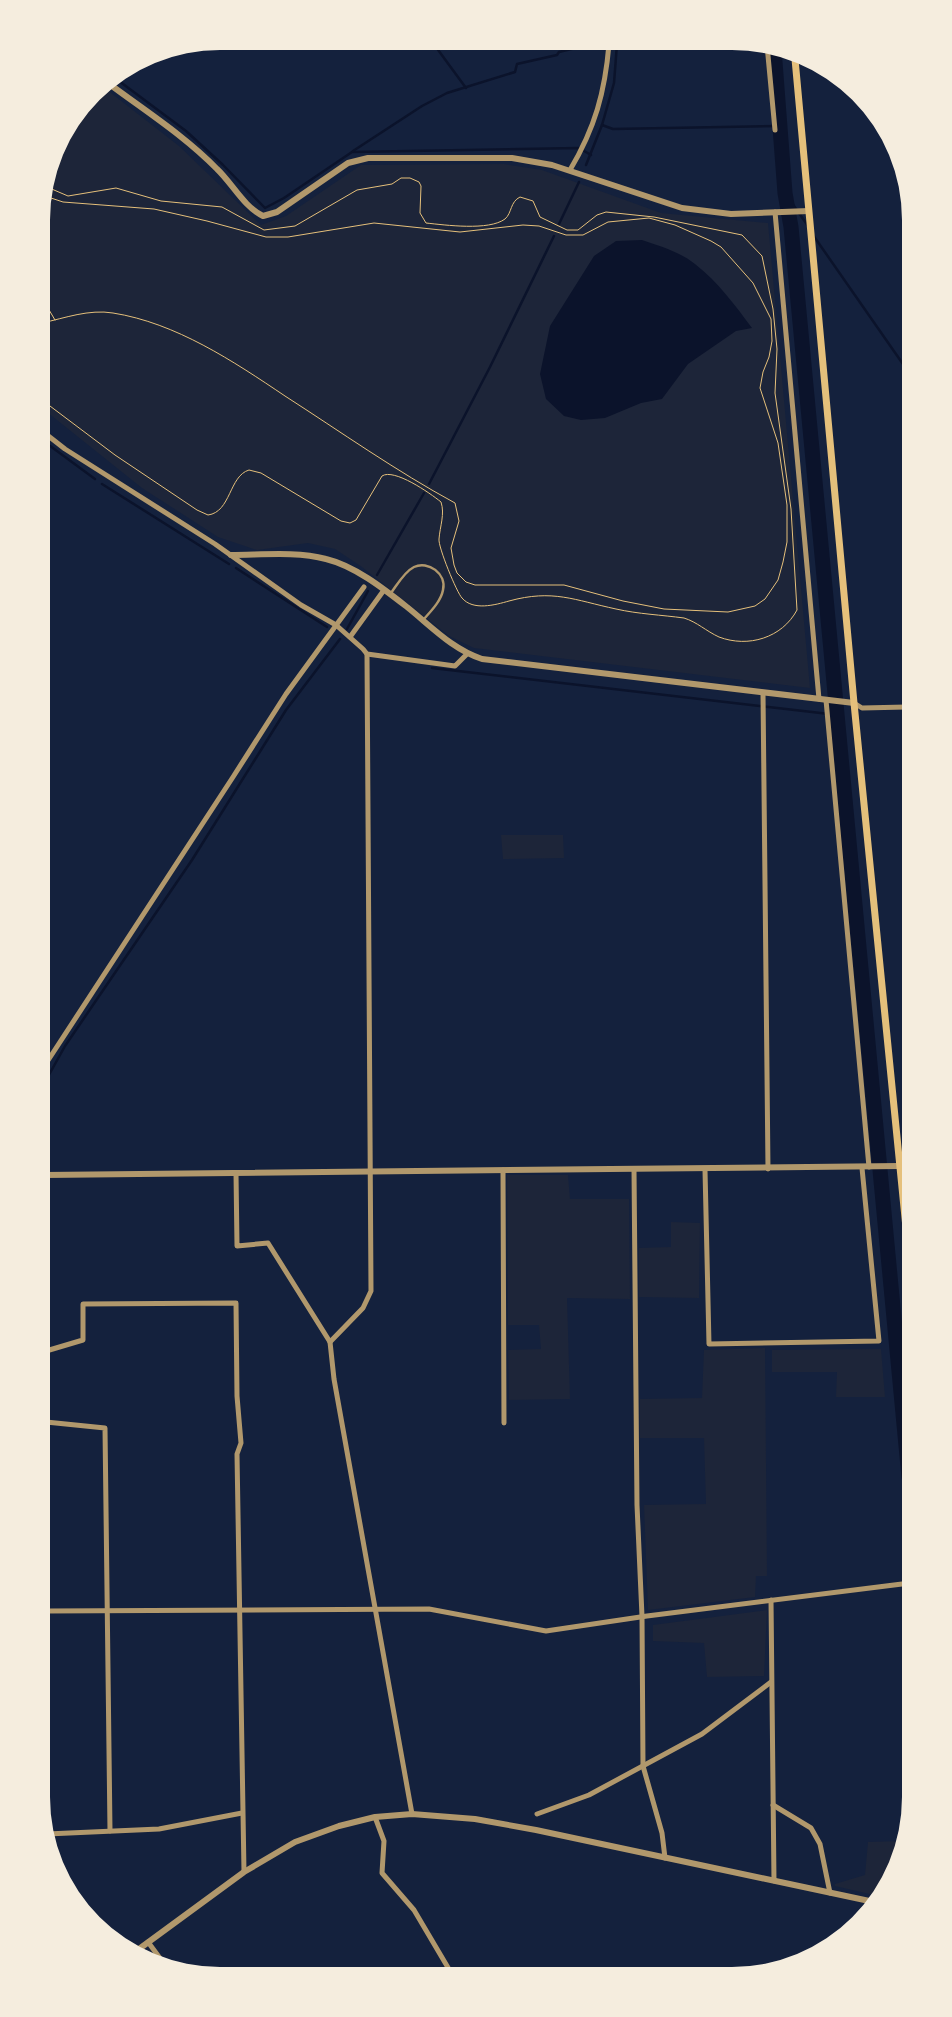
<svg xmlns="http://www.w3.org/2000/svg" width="952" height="2017" viewBox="0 0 952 2017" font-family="Poppins,sans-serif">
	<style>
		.green { fill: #1d2539 }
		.water { fill: #0b132b }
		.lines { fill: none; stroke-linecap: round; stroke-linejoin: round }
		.stream { stroke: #0b132b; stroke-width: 2.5 }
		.river { stroke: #0b132b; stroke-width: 15 }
		.path { stroke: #e5c07b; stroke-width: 1 }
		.service { stroke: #b1986c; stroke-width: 2.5 }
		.minor { stroke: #b1986c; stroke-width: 5 }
		.tertiary { stroke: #b1986c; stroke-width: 6 }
		.secondary { stroke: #e5c07b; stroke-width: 7 }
	</style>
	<rect width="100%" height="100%" fill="#14213d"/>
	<g class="green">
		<polygon points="102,86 179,146 261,225 286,216 361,165 504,164 542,170 661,213 768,223 810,688 474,648 449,636 362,567 335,549 308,543 257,550 218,537 142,488 42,408 42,208 60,141"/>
		<polygon points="501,835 563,835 564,858 503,859"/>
		<polygon points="507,1175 568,1175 570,1199 629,1199 630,1299 567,1298 570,1399 509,1400 508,1350 541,1349 539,1325 508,1325"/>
		<polygon points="671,1222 700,1223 699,1298 639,1297 639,1248 671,1247"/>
		<polygon points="765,1348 767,1576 756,1576 755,1597 648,1610 644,1505 706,1504 704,1438 640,1438 640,1399 702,1398 704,1350"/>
		<polygon points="881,1349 885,1397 836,1397 837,1372 772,1372 772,1350"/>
		<polygon points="767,1610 764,1676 707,1677 704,1643 653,1641 653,1625"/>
		<polygon points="910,1792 910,1809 897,1865 878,1896 835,1886 835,1884 865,1875 868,1842 902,1841"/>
	</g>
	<path class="water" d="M642,240C660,246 680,252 695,264C718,282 735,305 752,328L736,331L688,364L662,399L641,403L605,418L581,420L564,416L546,399L540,374L550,326L594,256L616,241Z"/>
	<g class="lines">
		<g class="stream">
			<polyline points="433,43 466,88"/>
			<polyline points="115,78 186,131 223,165 265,208 284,198 352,152 579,148 591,155"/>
			<polyline points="602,125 613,129 780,126"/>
			<polyline points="353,151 422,106 447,93 515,72 517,64 557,55 559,52 592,44"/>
			<polyline points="586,165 602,125 614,83 617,44"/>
			<polyline points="785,193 808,226"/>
			<polyline points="559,224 579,182"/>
			<polyline points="813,235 905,367"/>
			<polyline points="42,440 95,479"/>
			<polyline points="102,484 229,564"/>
			<polyline points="429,484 490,367 554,236"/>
			<polyline points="236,568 327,627"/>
			<polyline points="377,575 424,493"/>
			<polyline points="347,629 368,591"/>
			<polyline points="432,668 838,715"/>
			<polyline points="45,1082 65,1046 192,860 286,710 340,639"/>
		</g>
		<polyline class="river" points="774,49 785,193 791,227 909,1477"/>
		<g class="path">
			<polyline points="42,255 48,205 51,199 43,204"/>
			<polyline points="42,298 55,320"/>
			<path d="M42,323C65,318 89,309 113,313C176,323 233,361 285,396C341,432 396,471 455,503L459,521L451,548L454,565L457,573L466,582L475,585H564L623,601L664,609L728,612L755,606L765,599L778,580L783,562L787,542V505L778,443L760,388L763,372L769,357L772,341L771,319L753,283L721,247L711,241L675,225L649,218L608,222L583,235H566L539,226L523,225L460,232L374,223L288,237H266L207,221L154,209L63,202L45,196"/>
			<path d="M42,400L115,455L197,510L208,515C231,512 229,476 249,470L261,473L341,521L350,523L356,520L382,476C394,468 430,493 441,502C445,514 440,526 439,539C438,547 457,593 462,598C473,611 495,605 509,601C553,589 574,600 616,609C638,614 662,615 684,618C697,622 706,631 719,637C748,648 782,638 797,610L791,509L775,393L777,349L773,309L762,256L742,235L654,217L606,212L597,215L578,230H567L540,217L533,201L520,197C510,202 512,213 505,219C489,231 445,225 426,223L420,213L421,186L419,182L410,178H401L392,184L357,190L295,226L264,230L222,207L161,201L116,188L68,196L47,187"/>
		</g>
		<path class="service" d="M391,593C397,585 404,572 414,567C428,560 447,574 443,590C441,601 431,611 424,619"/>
		<g class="minor">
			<polyline points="767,45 775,130"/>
			<path d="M570,170C595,128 605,92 609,44"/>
			<polyline points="775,212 819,699"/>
			<polyline points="42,431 65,449 215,544 301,605 336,625 363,649 367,654 455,666 467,654"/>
			<polyline points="350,637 384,590"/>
			<polyline points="763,693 768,1169"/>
			<polyline points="826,700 869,1167"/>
			<polyline points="854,703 862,708 906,707"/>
			<polyline points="45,1065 233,777 286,694 364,587"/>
			<polyline points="634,1169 637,1505 642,1616 643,1766 662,1833 665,1858"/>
			<polyline points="503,1170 504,1423"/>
			<polyline points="705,1170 709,1344 879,1341 862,1168"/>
			<polyline points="236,1173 237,1246 268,1243 330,1342 334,1379 412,1814"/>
			<polyline points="909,1309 906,1316 909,1348"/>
			<polyline points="330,1342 363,1308 371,1291 367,654"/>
			<polyline points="46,1351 83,1340 83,1304 236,1303 237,1396 241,1443 237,1454 244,1872"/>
			<polyline points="46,1422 105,1428 110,1831"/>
			<polyline points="906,1584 910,1618"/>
			<polyline points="771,1600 774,1881"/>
			<polyline points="47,1611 429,1609 546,1631 647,1616 910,1583"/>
			<polyline points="773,1805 811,1828 820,1844 830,1893"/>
			<polyline points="537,1814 589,1795 702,1734 771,1682"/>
			<polyline points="375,1817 384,1841 382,1873 414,1910 450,1971"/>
			<polyline points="47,1834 159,1829 242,1813"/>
			<polyline points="148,1942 162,1961"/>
		</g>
		<g class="tertiary">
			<path d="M108,83C144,110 185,136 217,169C232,183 244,207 263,216L277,212L348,163L368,158H512L552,165L682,208L731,214L809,211"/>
			<path d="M231,555C261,555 296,551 326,559C355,566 384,589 407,607C432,627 452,649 482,659L854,703"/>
			<polyline points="45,1175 899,1166"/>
			<polyline points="139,1949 244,1872 295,1842 339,1826 375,1817 412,1814 475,1819 536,1830 874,1902"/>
		</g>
		<polyline class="secondary" points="795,59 854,703 908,1248"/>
	</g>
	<path d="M0 0H952V2017H0ZM220 50H732A170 170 0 0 1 902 220V1797A170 170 0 0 1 732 1967H220A170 170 0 0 1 50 1797V220A170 170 0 0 1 220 50Z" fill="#f5edde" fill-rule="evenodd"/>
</svg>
